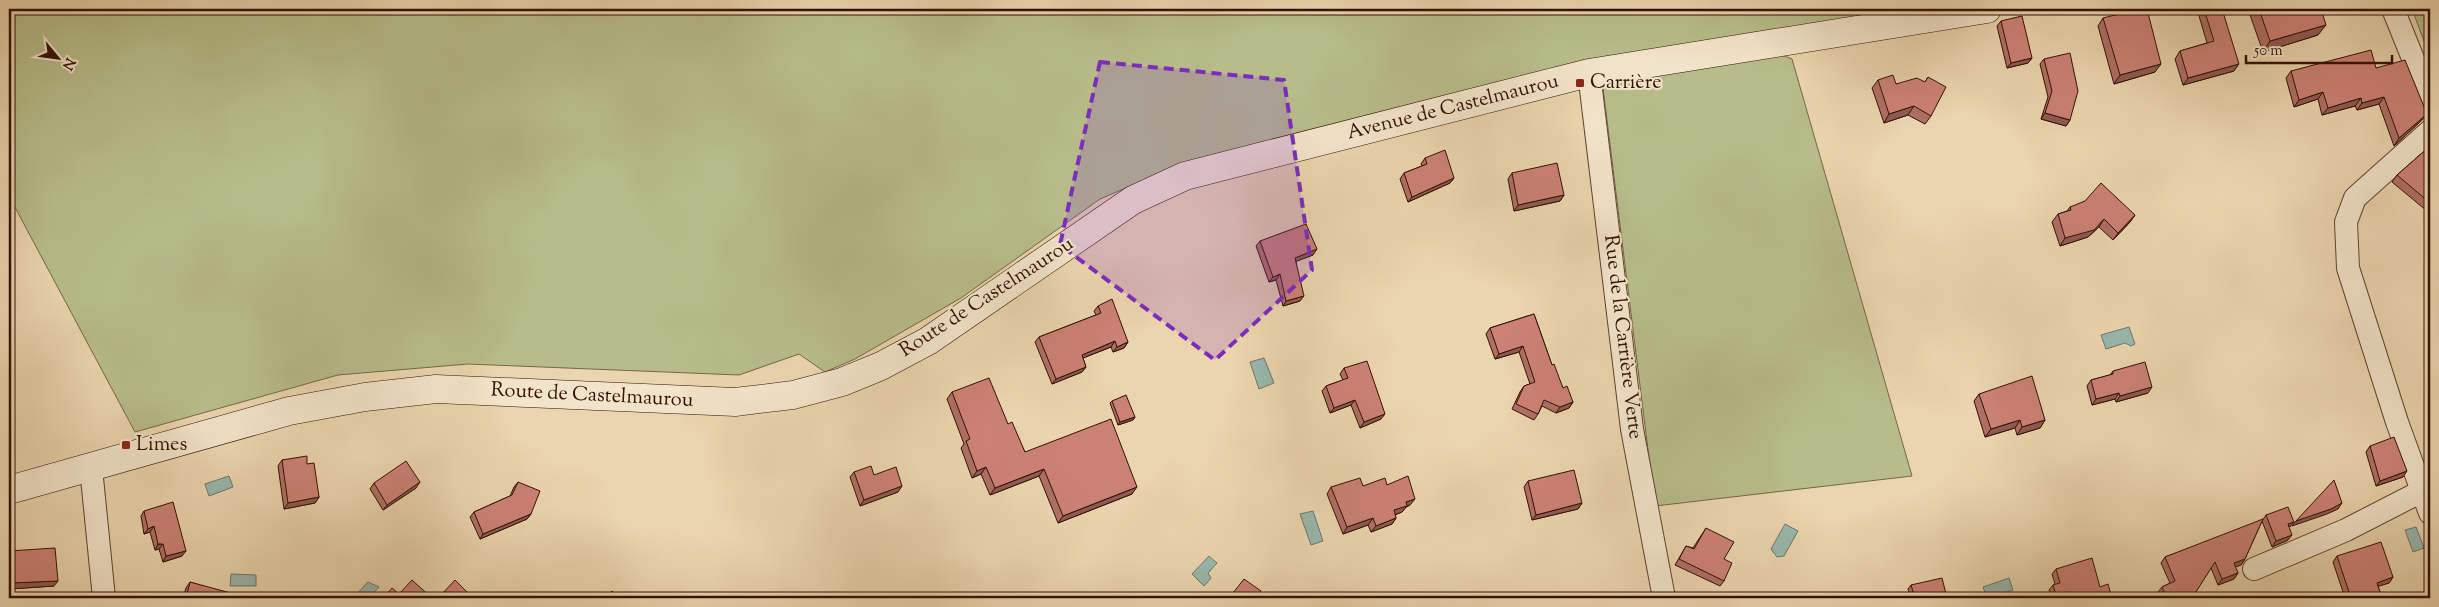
<svg xmlns="http://www.w3.org/2000/svg" width="2439" height="607" viewBox="0 0 2439 607" font-family="'Sorts Mill Goudy',serif">
	<style>
		.green { fill: #b7bd8a; stroke: #746647 }
		.water { fill: #98b8ae; stroke: #6f756a }
		.lines { fill: none; stroke-linecap: round; stroke-linejoin: round }
		.street-casing { stroke: #60412e; stroke-width: 24 }
		.secondary-casing { stroke: #321004; stroke-width: 29 }
		.street { stroke: #f2e4ca; stroke-width: 22 }
		.secondary { stroke: #f2e4ca; stroke-width: 28 }
		.wall { fill: #af6f65; stroke: #321004 }
		.shaded-wall { fill: #8f5a53; stroke: #321004 }
		.building { fill: #cc8176; stroke: #321004 }
		.marked { fill: #7b2cbf; fill-opacity: 0.2; stroke: #7b2cbf; stroke-width: 4; stroke-dasharray: 10 6; stroke-linejoin: round }
		.poi-dot { fill: #8f2418; stroke: #f2e4ca; stroke-width: 2 }
		.labels { text-anchor: middle; dominant-baseline: central; stroke-width: 4; stroke-linejoin: round; paint-order: stroke }
		.poi-label { font-size: 20px; fill: #321004; stroke: #f2e4ca; text-anchor: start }
		.street-label { font-size: 20px; fill: #321004; stroke: #f2e4ca }
	</style>
	<rect width="100%" height="100%" fill="#ebd5ae"/>
	<filter id="stains"><feTurbulence type="fractalNoise" baseFrequency=".004" numOctaves="4"/><feColorMatrix values="0 0 0 0 .2 0 0 0 0 .09 0 0 0 0 .02 0 0 0 .5 -.17"/></filter>
	<radialGradient id="worn" r=".72"><stop offset=".6" stop-color="#630" stop-opacity="0"/><stop offset="1" stop-color="#630" stop-opacity=".3"/></radialGradient>
	<g class="green">
		<polygon points="9,9 1852,9 1853,18 1187,162 1100,199 961,298 855,359 825,372 799,354 739,375 468,364 338,375 135,432 9,196"/>
		<polygon points="2412,9 2430,9 2430,57"/>
		<polygon points="1782,55 1792,59 1912,476 1655,506 1603,88 1666,72"/>
	</g>
	<g class="water">
		<polygon points="2129,327 2135,344 2131,346 2125,343 2106,349 2101,335"/>
		<polygon points="1264,358 1274,383 1259,389 1250,362"/>
		<polygon points="229,476 233,487 209,496 205,484"/>
		<polygon points="1313,511 1323,541 1311,545 1300,514"/>
		<polygon points="1785,524 1798,531 1784,556 1777,557 1771,549"/>
		<polygon points="2416,527 2424,548 2413,552 2405,530"/>
		<polygon points="1209,556 1217,563 1208,573 1211,578 1204,586 1192,574"/>
		<polygon points="231,574 256,575 256,586 230,586"/>
		<polygon points="2009,578 2013,590 1987,598 1983,587"/>
		<polygon points="368,582 379,587 369,598 353,598"/>
	</g>
	<g class="lines">
		<g class="street-casing">
			<g id="street">
				<polyline points="2393,9 2430,101"/>
				<polyline points="1589,73 1632,429 1664,598"/>
				<polyline points="2430,131 2355,198 2346,222 2348,268 2397,422 2430,513"/>
				<polyline points="91,468 104,598"/>
				<polyline points="2254,569 2346,530 2422,491"/>
			</g>
		</g>
		<g class="secondary-casing">
			<polyline id="secondary" points="9,490 289,411 365,397 436,389 735,402 793,395 842,382 881,366 928,341 1133,200 1185,176 1589,73 1987,9"/>
		</g>
		<use href="#street" class="street"/>
		<use href="#secondary" class="secondary"/>
	</g>
	<g class="wall">
		<polygon points="2197,9 2222,9 2234,71 2183,85 2175,59 2180,51 2207,43"/>
		<polygon points="2248,9 2323,9 2321,10 2318,35 2263,52"/>
		<polygon points="2103,18 2155,72 2114,84 2098,26"/>
		<polygon points="2001,21 2032,58 2028,63 2007,68 1997,26"/>
		<polygon points="2044,59 2070,120 2066,126 2041,119 2048,97 2040,64"/>
		<polygon points="2376,68 2421,121 2394,146 2379,104 2357,110 2355,106 2322,115 2318,99 2294,107 2286,78 2291,71"/>
		<polygon points="1928,77 1931,116 1925,124 1908,115 1884,123 1872,88 1878,80 1896,84 1925,82"/>
		<polygon points="2430,146 2430,206 2427,211 2392,182 2397,175"/>
		<polygon points="1425,158 1454,178 1450,183 1408,202 1400,179 1404,173 1422,166 1421,164"/>
		<polygon points="1512,173 1564,195 1560,201 1514,211 1508,179"/>
		<polygon points="2070,207 2135,215 2130,222 2113,240 2099,227 2088,237 2060,246 2052,222 2058,214 2067,211"/>
		<polygon points="1260,241 1313,255 1296,261 1300,301 1283,306 1276,280 1269,282 1256,246"/>
		<polygon points="1098,306 1128,342 1124,348 1113,352 1111,347 1083,358 1086,367 1082,372 1052,384 1035,342 1039,337 1096,315 1094,311"/>
		<polygon points="1534,314 1552,365 1563,388 1573,402 1569,408 1556,413 1542,406 1538,414 1534,420 1512,409 1520,392 1524,386 1530,384 1519,352 1495,359 1486,334 1490,328"/>
		<polygon points="1344,368 1381,419 1360,428 1351,405 1330,413 1322,391 1326,386 1343,380 1340,374"/>
		<polygon points="2113,371 2148,393 2116,402 2115,399 2092,405 2087,386 2091,380 2110,375"/>
		<polygon points="952,392 1008,424 1025,452 1132,494 1058,523 1039,476 990,495 981,474 972,478 961,448 964,444 947,399"/>
		<polygon points="1979,394 2045,420 2040,428 2017,435 2015,428 1985,437 1974,401"/>
		<polygon points="1112,401 1135,417 1133,420 1118,425 1110,403"/>
		<polygon points="2370,446 2403,477 2376,486 2366,452"/>
		<polygon points="282,460 307,464 319,497 315,503 284,509 278,466"/>
		<polygon points="854,472 874,475 898,492 860,506 850,477"/>
		<polygon points="1528,481 1582,503 1578,509 1532,520 1524,487"/>
		<polygon points="518,482 531,514 527,519 480,539 470,517 474,512 510,496 514,487"/>
		<polygon points="374,483 416,488 383,510 370,489"/>
		<polygon points="1387,485 1410,505 1406,507 1402,512 1395,515 1396,518 1392,524 1371,532 1368,525 1343,534 1327,494 1331,487"/>
		<polygon points="144,511 182,556 163,562 159,549 155,550 150,532 144,534 141,516"/>
		<polygon points="2266,515 2289,528 2288,540 2272,547 2262,521 2245,559 2241,565 2235,567 2238,573 2234,579 2218,585 2211,568 2192,598 2161,598 2158,592 2162,587 2170,583 2161,563 2165,557 2262,521"/>
		<polygon points="1706,528 1724,559 1724,581 1720,586 1675,565 1686,546 1693,548"/>
		<polygon points="9,551 54,586 9,589"/>
		<polygon points="2337,556 2393,577 2389,583 2378,586 2382,598 2345,598 2333,562"/>
		<polygon points="2056,569 2100,587 2112,598 2051,598 2049,590 2053,585 2055,584 2052,574"/>
		<polygon points="190,582 238,598 183,598 186,588"/>
		<polygon points="1911,585 1947,598 1910,598 1908,589"/>
	</g>
	<g class="shaded-wall">
		<polygon points="2163,9 2170,9 2161,12"/>
		<polygon points="2326,25 2318,35 2263,52 2270,41"/>
		<polygon points="2032,58 2028,63 2007,68 2011,63"/>
		<polygon points="2161,64 2155,72 2114,84 2120,75"/>
		<polygon points="2239,64 2234,71 2183,85 2188,78"/>
		<polygon points="2323,92 2318,99 2294,107 2299,100"/>
		<polygon points="2384,97 2379,104 2357,110 2362,103"/>
		<polygon points="2361,98 2355,106 2322,115 2328,108"/>
		<polygon points="1914,106 1908,115 1884,123 1889,114"/>
		<polygon points="2045,113 2070,120 2066,126 2041,119"/>
		<polygon points="2427,114 2421,121 2394,146 2399,138"/>
		<polygon points="1454,178 1450,183 1408,202 1412,197"/>
		<polygon points="1564,195 1560,201 1514,211 1518,205"/>
		<polygon points="2135,215 2130,222 2113,240 2118,233"/>
		<polygon points="2104,219 2099,227 2088,237 2060,246 2065,238"/>
		<polygon points="1317,249 1313,255 1292,263 1295,258"/>
		<polygon points="1280,274 1276,280 1269,282 1273,277"/>
		<polygon points="1304,296 1300,301 1283,306 1286,301"/>
		<polygon points="1115,341 1111,347 1078,360 1082,355"/>
		<polygon points="1128,342 1124,348 1113,352 1117,347"/>
		<polygon points="1523,346 1519,352 1495,359 1499,354"/>
		<polygon points="1086,367 1082,372 1052,384 1056,379"/>
		<polygon points="2152,387 2148,393 2116,402 2120,396"/>
		<polygon points="2119,393 2115,399 2092,405 2096,399"/>
		<polygon points="1355,400 1351,405 1330,413 1334,408"/>
		<polygon points="1573,402 1569,408 1556,413 1560,407"/>
		<polygon points="1385,414 1381,419 1360,428 1364,422"/>
		<polygon points="1135,417 1133,420 1118,425 1120,422"/>
		<polygon points="2020,420 2015,428 1985,437 1991,429"/>
		<polygon points="2045,420 2040,428 2017,435 2022,427"/>
		<polygon points="986,467 981,474 972,478 977,471"/>
		<polygon points="1044,469 1039,476 990,495 995,488"/>
		<polygon points="2407,471 2403,477 2376,486 2380,481"/>
		<polygon points="420,482 416,488 383,510 387,505"/>
		<polygon points="902,486 898,492 860,506 864,500"/>
		<polygon points="1137,487 1132,494 1058,523 1063,516"/>
		<polygon points="319,497 315,503 284,509 288,503"/>
		<polygon points="1415,499 1410,505 1406,507 1402,512 1389,517 1394,510 1406,502"/>
		<polygon points="1582,503 1578,509 1532,520 1536,515"/>
		<polygon points="2342,503 2338,509 2327,514 2292,526 2296,521"/>
		<polygon points="531,514 527,519 480,539 483,534"/>
		<polygon points="1373,518 1368,525 1343,534 1347,527"/>
		<polygon points="1396,518 1392,524 1371,532 1376,526"/>
		<polygon points="2294,522 2290,527 2288,524"/>
		<polygon points="154,526 150,532 144,534 148,529"/>
		<polygon points="2292,535 2288,540 2272,547 2276,541"/>
		<polygon points="158,544 163,544 159,549 155,550"/>
		<polygon points="186,551 182,556 163,562 166,556"/>
		<polygon points="2245,559 2241,565 2230,569 2234,563"/>
		<polygon points="2238,573 2234,579 2218,585 2222,579"/>
		<polygon points="2393,577 2389,583 2373,588 2377,583"/>
		<polygon points="58,581 54,586 9,589 9,586 11,583"/>
		<polygon points="2088,595 2086,598 2076,598"/>
	</g>
	<g class="building">
		<polygon points="2139,9 2147,9 2161,64 2120,75 2103,18"/>
		<polygon points="2204,9 2222,9 2239,64 2188,78 2180,51 2214,41"/>
		<polygon points="2259,9 2321,9 2326,25 2270,41"/>
		<polygon points="2022,16 2032,58 2011,63 2001,21"/>
		<polygon points="2371,50 2376,68 2405,60 2427,114 2399,138 2384,97 2362,103 2361,98 2328,108 2323,92 2299,100 2291,71"/>
		<polygon points="2070,53 2078,91 2070,120 2045,113 2052,91 2044,59"/>
		<polygon points="1893,75 1896,84 1917,78 1925,82 1928,77 1946,87 1931,116 1914,106 1889,114 1878,80"/>
		<polygon points="2430,146 2430,203 2397,175"/>
		<polygon points="1445,150 1454,178 1412,197 1404,173 1427,164 1425,158"/>
		<polygon points="1557,163 1564,195 1518,205 1512,173"/>
		<polygon points="2101,183 2135,215 2118,233 2104,219 2094,230 2065,238 2058,214 2071,210 2070,207 2085,201"/>
		<polygon points="1306,224 1317,249 1295,258 1304,296 1286,301 1280,274 1273,277 1260,241"/>
		<polygon points="1112,299 1128,342 1117,347 1115,341 1082,355 1086,367 1056,379 1039,337 1101,313 1098,306"/>
		<polygon points="1534,314 1552,365 1554,364 1563,388 1567,386 1573,402 1560,407 1544,400 1538,414 1516,404 1524,386 1535,382 1523,346 1499,354 1490,328"/>
		<polygon points="1367,361 1385,414 1364,422 1355,400 1334,408 1326,386 1348,378 1344,368"/>
		<polygon points="2145,362 2152,387 2120,396 2119,393 2096,399 2091,380 2113,374 2113,371"/>
		<polygon points="2032,376 2045,420 2022,427 2020,420 1991,429 1979,394"/>
		<polygon points="989,378 1008,424 1012,422 1025,452 1111,419 1137,487 1063,516 1044,469 995,488 986,467 977,471 966,441 970,439 952,392"/>
		<polygon points="1126,395 1135,417 1120,422 1112,401"/>
		<polygon points="2394,437 2407,471 2380,481 2370,446"/>
		<polygon points="307,456 307,464 314,463 319,497 288,503 282,460"/>
		<polygon points="406,461 420,482 387,505 374,483"/>
		<polygon points="871,466 874,475 896,467 902,486 864,500 854,472"/>
		<polygon points="1574,470 1582,503 1536,515 1528,481"/>
		<polygon points="1408,476 1415,499 1406,502 1407,506 1394,510 1396,518 1376,526 1373,518 1347,527 1331,487 1360,478 1363,486 1385,478 1387,485"/>
		<polygon points="2334,480 2342,503 2331,509 2296,521"/>
		<polygon points="518,482 540,491 531,514 483,534 474,512 512,495"/>
		<polygon points="173,502 186,551 166,556 163,544 158,544 154,526 148,529 144,511"/>
		<polygon points="2288,507 2294,522 2288,524 2292,535 2276,541 2266,515"/>
		<polygon points="2263,519 2245,559 2234,563 2238,573 2222,579 2215,562 2192,598 2167,598 2162,587 2175,581 2165,557"/>
		<polygon points="1706,528 1734,542 1724,559 1732,563 1724,581 1679,559 1686,546 1694,549"/>
		<polygon points="2381,542 2393,577 2377,583 2382,598 2351,598 2337,556"/>
		<polygon points="55,548 58,581 11,583 9,551"/>
		<polygon points="2092,558 2100,587 2108,584 2112,598 2090,598 2088,595 2076,598 2057,598 2053,585 2060,583 2056,569"/>
		<polygon points="1942,578 1947,598 1915,598 1911,585"/>
		<polygon points="1244,579 1261,591 1258,595 1261,598 1229,598"/>
		<polygon points="412,580 432,598 383,598 392,588 399,594"/>
		<polygon points="455,580 467,592 462,598 443,598 440,596"/>
		<polygon points="190,582 238,595 238,598 186,598"/>
		<polygon points="612,591 620,598 606,598"/>
	</g>
	<path class="marked" d="M1100,62L1284,80L1312,270L1215,360L1060,245Z"/>
	<g class="poi-dot">
		<rect x="1575" y="78" width="10" height="10" rx="2.5"/>
		<rect x="121" y="440" width="10" height="10" rx="2.5"/>
	</g>
	<g class="labels">
		<g class="poi-label">
			<text x="1590" y="83">Carrière</text>
			<text x="136" y="445">Limes</text>
		</g>
		<g class="street-label">
			<text transform="translate(1453 108) rotate(-14)">Avenue de Castelmaurou</text>
			<text transform="translate(987 298) rotate(-33)">Route de Castelmaurou</text>
			<text transform="translate(1622 337) rotate(83)">Rue de la Carrière Verte</text>
			<text transform="translate(592 396) rotate(3)">Route de Castelmaurou</text>
		</g>
	</g>
	<rect width="2439" height="607" fill="none" stroke="#ebd5ae" stroke-width="30"/>
	<rect x="10" y="10" width="2419" height="587" fill="none" stroke="#321004" stroke-width="2.5"/>
	<rect x="15" y="15" width="2409" height="577" fill="none" stroke="#321004"/>
	<g transform="translate(58 58) rotate(119)" stroke="#f2e4ca" stroke-width="4" paint-order="stroke">
	<path d="M0-4L9 19L0 12L-9 19Z" fill="#321004"/>
	<text y="-8" font-size="14" font-weight="bold" text-anchor="middle" fill="#321004">N</text>
	</g>
	<path d="M2246 55v8h146v-8" fill="none" stroke="#321004" stroke-width="2.5"/>
	<text x="2254" y="55" font-size="15" fill="#321004" stroke="#f2e4ca" stroke-width="4" paint-order="stroke">50 m</text>
	<rect width="100%" height="100%" filter="url(#stains)"/>
	<rect width="100%" height="100%" fill="url(#worn)"/>
</svg>
